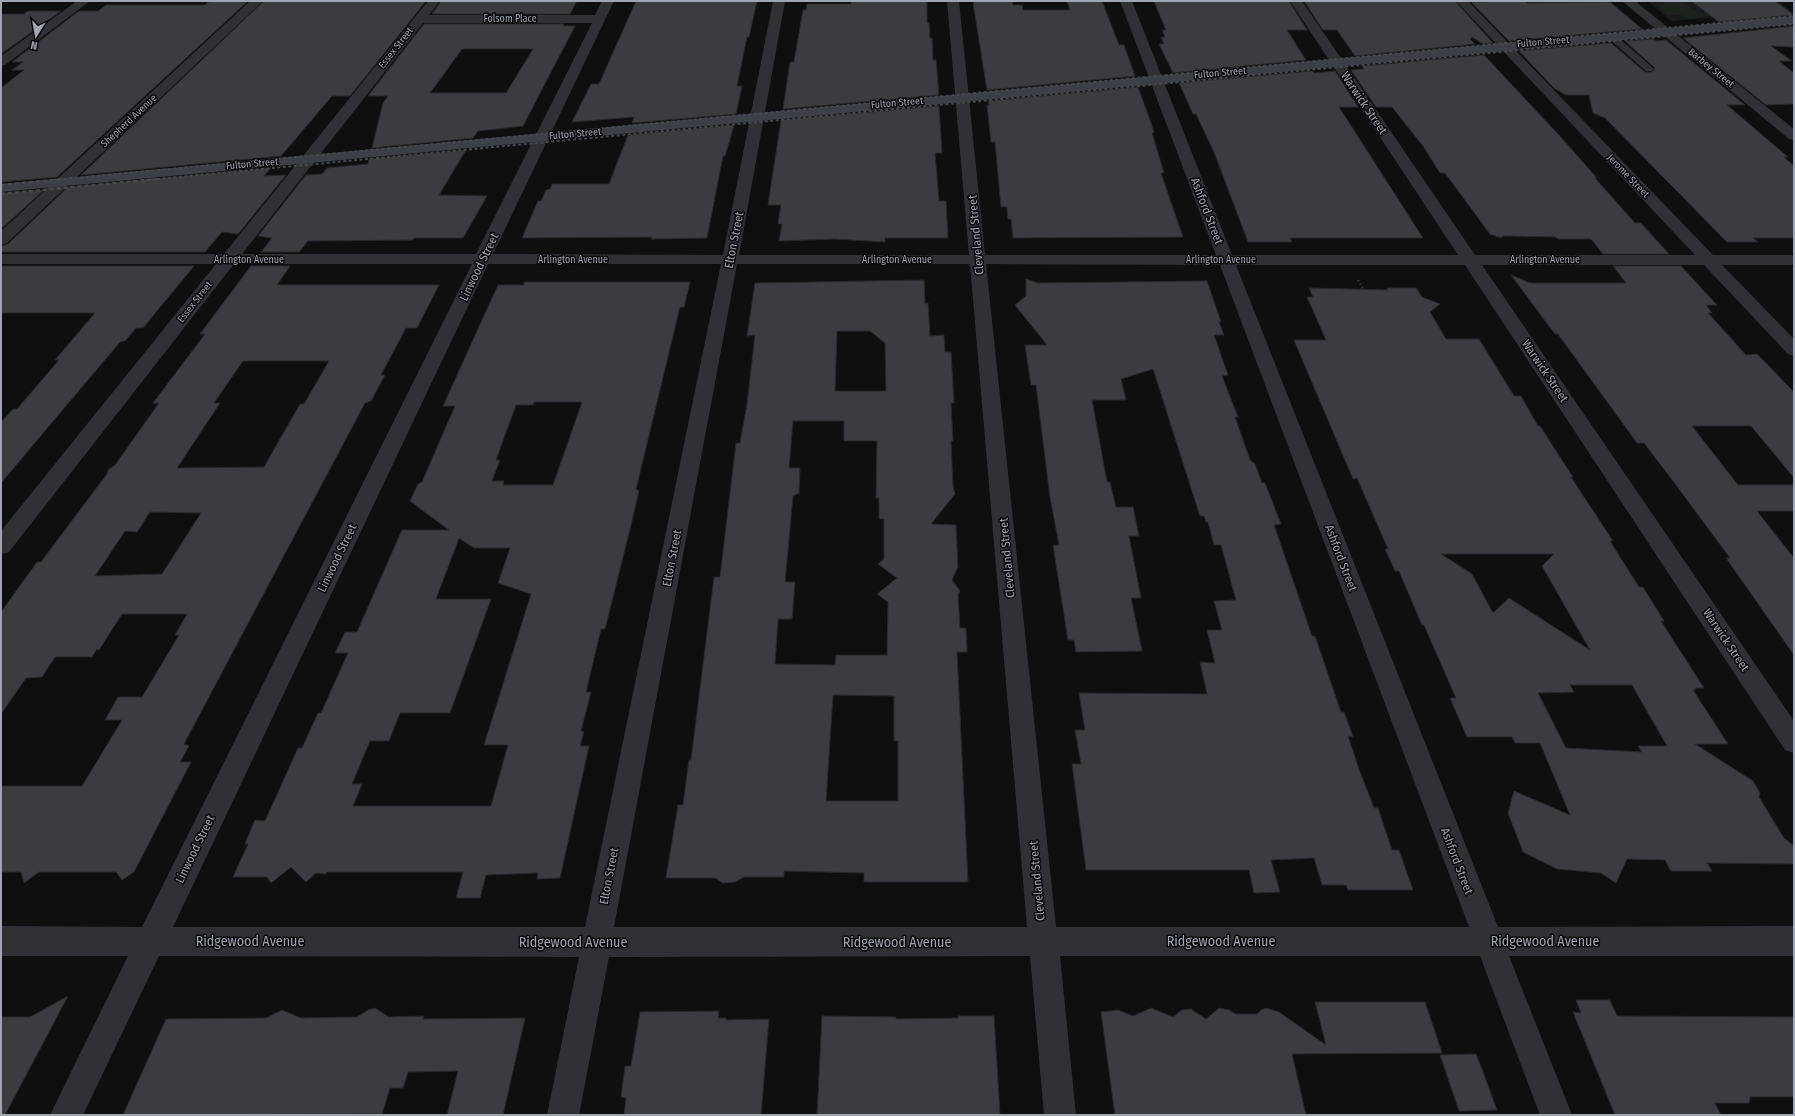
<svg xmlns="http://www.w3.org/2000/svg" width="1795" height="1116" viewBox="0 0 1795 1116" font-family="'Fira Sans Condensed',sans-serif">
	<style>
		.built { fill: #1b1b1d }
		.green { fill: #1b231c }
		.building { fill: #3b3c40; stroke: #29292c; fill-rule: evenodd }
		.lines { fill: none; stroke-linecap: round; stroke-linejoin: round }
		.path { stroke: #35383c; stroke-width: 2; stroke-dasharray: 1.5 2.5; stroke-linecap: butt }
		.lane { fill: #303135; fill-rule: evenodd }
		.street { fill: #303135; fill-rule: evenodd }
		.secondary { fill: #3d3f46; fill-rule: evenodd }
		.rail-far1 { stroke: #46484f; stroke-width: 2; stroke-dasharray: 3 2.5; stroke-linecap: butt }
		.rail { stroke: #46484f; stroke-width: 2.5; stroke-dasharray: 4 3; stroke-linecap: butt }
		.labels { text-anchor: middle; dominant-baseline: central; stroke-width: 3; stroke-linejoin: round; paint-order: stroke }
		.far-street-label { font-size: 10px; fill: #9fa5b2; stroke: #0a0a0b }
		.street-label { font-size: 12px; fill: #9fa5b2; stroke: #0a0a0b }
		.near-street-label { font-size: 14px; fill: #9fa5b2; stroke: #0a0a0b }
	</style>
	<rect width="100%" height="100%" fill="#0f0f10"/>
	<polygon class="built" points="1648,1 1777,1 1790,10 1671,21"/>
	<polygon class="green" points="1661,1 1683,1 1697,12 1708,17 1689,19 1683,15 1668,15 1658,6 1666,5"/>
	<g class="building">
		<polygon points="217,1 248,1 57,177 1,182 1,88 24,70 12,70 23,62 12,62 79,11 98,11 106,5 205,5 208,2"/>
		<polygon points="264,1 426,1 350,96 332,96 281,156 81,175"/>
		<polygon points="441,1 577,1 570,14 432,14"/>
		<polygon points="636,1 757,1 749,37 747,37 737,86 742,86 736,114 632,123 634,117 572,122 591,84 599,84"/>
		<polygon points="851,1 927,1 927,23 929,23 930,38 932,38 933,60 936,60 939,95 783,109 790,62 794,62 803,10 806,10 807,4 851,4"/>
		<polygon points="974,1 1012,1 1013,5 1022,5 1023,10 1070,10 1067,1 1102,1 1119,45 1124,45 1135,76 987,90 973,3 974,3"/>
		<polygon points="1154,1 1289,1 1307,30 1287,30 1306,60 1173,73 1159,44 1164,44 1161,37 1165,37 1162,30 1166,30"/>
		<polygon points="1304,1 1455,1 1493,43 1483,44 1472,37 1470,39 1475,44 1355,56 1337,30 1323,30"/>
		<polygon points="1525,1 1527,3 1610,2 1642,29 1509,41 1471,2"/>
		<polygon points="1691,1 1775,1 1794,15 1719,22"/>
		<polygon points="28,11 61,11 1,54 1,14 24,14"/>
		<path d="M424,24H564L563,26H575L523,126L478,131L473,138L372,148L383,103L388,96H368ZM462,49H533L506,93H430Z"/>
		<polygon points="1794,26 1794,47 1771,46 1792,61 1779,61 1794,73 1794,104 1766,105 1683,38"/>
		<polygon points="1653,39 1656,41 1666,40 1745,105 1727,105 1788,157 1784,157 1794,166 1794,238 1753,238 1758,242 1727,242 1605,118 1593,113 1589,95 1566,95 1554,88 1519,51 1611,43 1645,72 1652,72 1655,68 1625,41"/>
		<polygon points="1484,55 1558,134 1597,178 1595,178 1635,223 1641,223 1669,254 1603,254 1591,239 1558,239 1556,237 1512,236 1503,236 1501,238 1490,234 1445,173 1440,173 1423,146 1392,107 1376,107 1351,70 1364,69 1362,66"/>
		<polygon points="1312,71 1314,73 1335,71 1358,107 1339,107 1423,238 1290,238 1292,242 1248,242 1214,152 1196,114 1193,114 1179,83"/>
		<polygon points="1138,87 1151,123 1154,133 1152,133 1164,173 1161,173 1183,237 1013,238 1011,219 1008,219 1007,207 1001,207 995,142 991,142 987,105 989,105 988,101"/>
		<polygon points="939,106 942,153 935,153 939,201 946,201 948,238 885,238 885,242 835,239 779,241 782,224 778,224 781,205 768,205 781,120"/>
		<polygon points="734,125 725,156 723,156 707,238 651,239 652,237 522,238 538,201 541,201 546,190 550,189 552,184 609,184 628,135"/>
		<polygon points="466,150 439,195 487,196 463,238 414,238 413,240 308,241 299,252 261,252 272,238 258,236 306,175 322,174 327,168 368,164 369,159"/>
		<polygon points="271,168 264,176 286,175 238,234 222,232 205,252 1,252 1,246 8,244 68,187"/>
		<polygon points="44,190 1,229 1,193"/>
		<polygon points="1,266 194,266 143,328 136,328 125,341 120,342 1,483 1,422 13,409 17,409 59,360 55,360 95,313 1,313"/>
		<path d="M251,266H290L277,285H439L417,328H406L381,375H385L371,401L365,403L184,744L189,746L180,762H191L134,872L122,880L116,872H39L24,883L21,872H1V786H82L122,720H105L118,697H142L179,635H175L187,614H122L99,650L97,649L92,657H55L42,677L26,678L1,714V612L37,562H41L107,474L108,470L115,465L159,403H153L205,334H200ZM243,361H329L304,404H300L264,467L177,468L220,403H214ZM150,512L201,513L162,574L95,576L125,531L137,532Z"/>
		<polygon points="1613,266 1681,266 1717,305 1706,305 1712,313 1708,313 1746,355 1757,354 1794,392 1794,478 1751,426 1692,426 1738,485 1794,485 1794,511 1757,511 1794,558 1794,655 1726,558 1730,558 1676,485 1644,443 1637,443 1558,334 1555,334 1511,275 1530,283 1626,283"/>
		<polygon points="1026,279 1038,283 1207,281 1221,322 1219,322 1224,335 1214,335 1228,375 1222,376 1238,417 1235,417 1250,460 1255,464 1262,483 1265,483 1281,524 1274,525 1312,636 1315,636 1341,712 1344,712 1353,737 1348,736 1359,769 1374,808 1378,808 1392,850 1399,850 1413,890 1348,890 1346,885 1322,885 1314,858 1271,860 1280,892 1254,893 1249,870 1086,870 1072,764 1081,764 1075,730 1085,730 1079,693 1207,694 1200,662 1215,663 1207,630 1222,630 1214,601 1236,600 1221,545 1214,545 1208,522 1206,522 1204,516 1200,516 1153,369 1121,379 1126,400 1092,400 1107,482 1110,482 1116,507 1133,507 1139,536 1129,536 1141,598 1131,598 1142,651 1076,652 1074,640 1068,640 1053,545 1059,545 1050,497 1036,385 1031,385 1025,345 1047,345 1015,305 1026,296"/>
		<path d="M924,280L925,304L928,303L930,336L944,335L945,352H951L954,403H951L953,441H951L953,486L955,494L931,524L956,525L958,567L952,580L960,591L958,595L960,628H966L967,652H957L968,882H864V873L784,871V877H744L735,882L722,883L716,878H666L678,805H683L689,760H691L714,577H720L736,443H740L747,404L755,335L747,336L755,283ZM837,331H870L885,343L886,391H835ZM793,421H844V441H877L876,498H879V519H884V559L878,564L897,578L877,594L888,602L887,655H836L835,665L775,664L778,619H792L795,582H785L793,496L799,493L800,468H789ZM833,695L894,696V741H898V801H826Z"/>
		<path d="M524,282H690L684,307H680L636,489L639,491L631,525L605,629H601L586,692H591L581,731L584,732L580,746H589L560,878L537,879L538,873L486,875L480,898H456L463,872H327L326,874L316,873L306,882L291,867L271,883L267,877H233L248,844H245L255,820L265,821L298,748H302L318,713H321L348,653H335L345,632H357L402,530H449L410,501L418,484L422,482L455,406H443L498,285H524ZM534,402H582L553,485H503L504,481H492L500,460H496L516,405H533ZM459,538L474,548H510L498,583L531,594L484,745H508L491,806H353L362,784H352L370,741H389L400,713H450L491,599H436Z"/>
		<path d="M1309,288L1388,290L1387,288H1416L1422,297L1440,304L1430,312L1446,339H1479L1514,396H1521L1538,426H1540L1558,454L1573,477H1571L1613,541H1610L1639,587H1643L1664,621H1661L1704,688H1695L1696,690H1693L1728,744H1695L1753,781L1760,793L1759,797L1784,838L1794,846V864L1707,863L1712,871H1671L1665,860L1627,859L1616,883L1601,873L1557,869L1523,852L1508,813L1514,791L1570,815L1540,743H1515L1512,737H1467L1450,698H1456L1424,625H1422L1399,571H1395L1385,549H1388L1357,478L1353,479L1294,340H1326L1307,297H1313ZM1441,554H1554L1542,566L1590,650L1509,598L1493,613L1472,574ZM1570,685H1632L1667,746H1638L1642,752L1566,748L1538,693L1574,692Z"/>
		<polygon points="68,996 5,1115 1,1115 1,1017 30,1017"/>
		<polygon points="1576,1000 1610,1000 1617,1016 1794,1017 1794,1097 1750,1097 1749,1103 1715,1103 1721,1115 1615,1115 1573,1012 1581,1013"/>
		<polygon points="1315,1002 1425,1002 1442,1053 1292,1054 1306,1115 1115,1115 1101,1012 1118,1010 1133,1016 1151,1008 1173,1017 1182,1010 1191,1009 1206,1019 1219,1008 1229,1010 1236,1014 1257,1014 1261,1010 1266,1008 1279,1012 1326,1045"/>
		<polygon points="375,1008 389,1017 424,1016 423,1019 525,1018 503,1115 447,1115 458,1071 408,1072 403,1088 390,1088 382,1114 123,1115 166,1019 266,1018 282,1010 301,1018 357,1017 368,1010"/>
		<polygon points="719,1011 718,1018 726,1018 726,1020 769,1019 761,1115 624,1115 626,1098 621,1097 625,1066 631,1066 640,1012"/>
		<polygon points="822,1016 896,1017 896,1019 958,1018 958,1016 994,1016 1000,1115 817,1115"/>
		<polygon points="1476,1054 1483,1072 1497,1110 1459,1111 1440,1055"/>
	</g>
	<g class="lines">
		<polyline class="path" points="1358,280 1364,290"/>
		<polygon class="lane" points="1611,33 1614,34 1652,67 1654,69 1652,71 1646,71 1608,38 1606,36 1608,34"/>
		<g class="street">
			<polygon points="77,1 90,1 5,65 1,66 1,56"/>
			<polygon points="250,1 263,1 7,243 1,245 1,231"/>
			<path d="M428,1H440L429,15H595L602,1H614L493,254L723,255L773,1H785L739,255H969L947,1H959L985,255H1216L1120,1H1132L1232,255H1458L1290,1H1302L1475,255H1695L1456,1H1468L1713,255H1794V265H1722L1794,339V356L1788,354L1704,265H1482L1794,721V753L1785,750L1465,265H1236L1498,927L1794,926V956H1509L1572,1115H1540L1480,956H1060L1076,1115H1044L1030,956L609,957L579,1115H547L579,957L159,956L83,1115H50L128,956H1V926L142,927L472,264H234L9,552L1,554V531L216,264H1V254H224ZM423,23H592L476,254H242ZM488,264H721L585,927H173ZM737,264H970L1027,927H614ZM986,264L1220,265L1469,927H1056Z"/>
			<polygon points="1622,1 1635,1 1794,129 1794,140 1789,139"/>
		</g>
		<polygon class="secondary" points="1794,16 1794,24 1,192 1,184"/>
		<g class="rail-far1">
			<polyline points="53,180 1794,16"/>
			<polyline points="146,180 1794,24"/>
		</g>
		<g class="rail">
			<polyline points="1,185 64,179"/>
			<polyline points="1,194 157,179"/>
		</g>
	</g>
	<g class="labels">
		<g class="far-street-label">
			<text x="510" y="19">Folsom Place</text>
			<text transform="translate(1543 42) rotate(-5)">Fulton Street</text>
			<text transform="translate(396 48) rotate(-52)">Essex Street</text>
			<text transform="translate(1711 68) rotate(39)">Barbey Street</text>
			<text transform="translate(1220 73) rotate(-5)">Fulton Street</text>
			<text transform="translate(897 103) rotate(-5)">Fulton Street</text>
			<text transform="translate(129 121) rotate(-43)">Shepherd Avenue</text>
			<text transform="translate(575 134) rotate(-5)">Fulton Street</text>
			<text transform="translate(252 164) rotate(-5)">Fulton Street</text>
			<text transform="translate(1628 176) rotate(46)">Jerome Street</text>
			<text x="249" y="260">Arlington Avenue</text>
			<text x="573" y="260">Arlington Avenue</text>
			<text x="897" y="260">Arlington Avenue</text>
			<text x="1221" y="260">Arlington Avenue</text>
			<text x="1545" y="260">Arlington Avenue</text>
			<text transform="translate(195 302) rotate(-52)">Essex Street</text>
		</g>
		<g class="street-label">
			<text transform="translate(1364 103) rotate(56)">Warwick Street</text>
			<text transform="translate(1207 211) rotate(69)">Ashford Street</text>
			<text transform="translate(976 235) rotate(-95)">Cleveland Street</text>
			<text transform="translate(734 240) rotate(-79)">Elton Street</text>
			<text transform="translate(479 267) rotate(-64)">Linwood Street</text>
			<text transform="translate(1545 371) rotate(56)">Warwick Street</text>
			<text transform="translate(337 558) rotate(-64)">Linwood Street</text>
			<text transform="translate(672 558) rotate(-79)">Elton Street</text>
			<text transform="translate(1007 558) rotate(-95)">Cleveland Street</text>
			<text transform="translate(1341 558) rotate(69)">Ashford Street</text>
			<text transform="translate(1726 640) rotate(56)">Warwick Street</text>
			<text transform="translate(195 849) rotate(-64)">Linwood Street</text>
			<text transform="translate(1457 861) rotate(69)">Ashford Street</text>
			<text transform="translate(609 876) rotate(-79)">Elton Street</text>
			<text transform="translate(1037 881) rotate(-95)">Cleveland Street</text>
		</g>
		<g class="near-street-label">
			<text x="250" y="941">Ridgewood Avenue</text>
			<text x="1221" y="941">Ridgewood Avenue</text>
			<text x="1545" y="941">Ridgewood Avenue</text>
			<text x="573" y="942">Ridgewood Avenue</text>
			<text x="897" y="942">Ridgewood Avenue</text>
		</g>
	</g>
	<rect width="1795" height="1116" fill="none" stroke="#9fa5b2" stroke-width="4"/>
	<g transform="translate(36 36) rotate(191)" stroke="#0a0a0b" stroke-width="3" paint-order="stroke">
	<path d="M0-3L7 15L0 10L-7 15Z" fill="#9fa5b2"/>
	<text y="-6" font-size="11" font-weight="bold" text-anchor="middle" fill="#9fa5b2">N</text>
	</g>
</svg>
